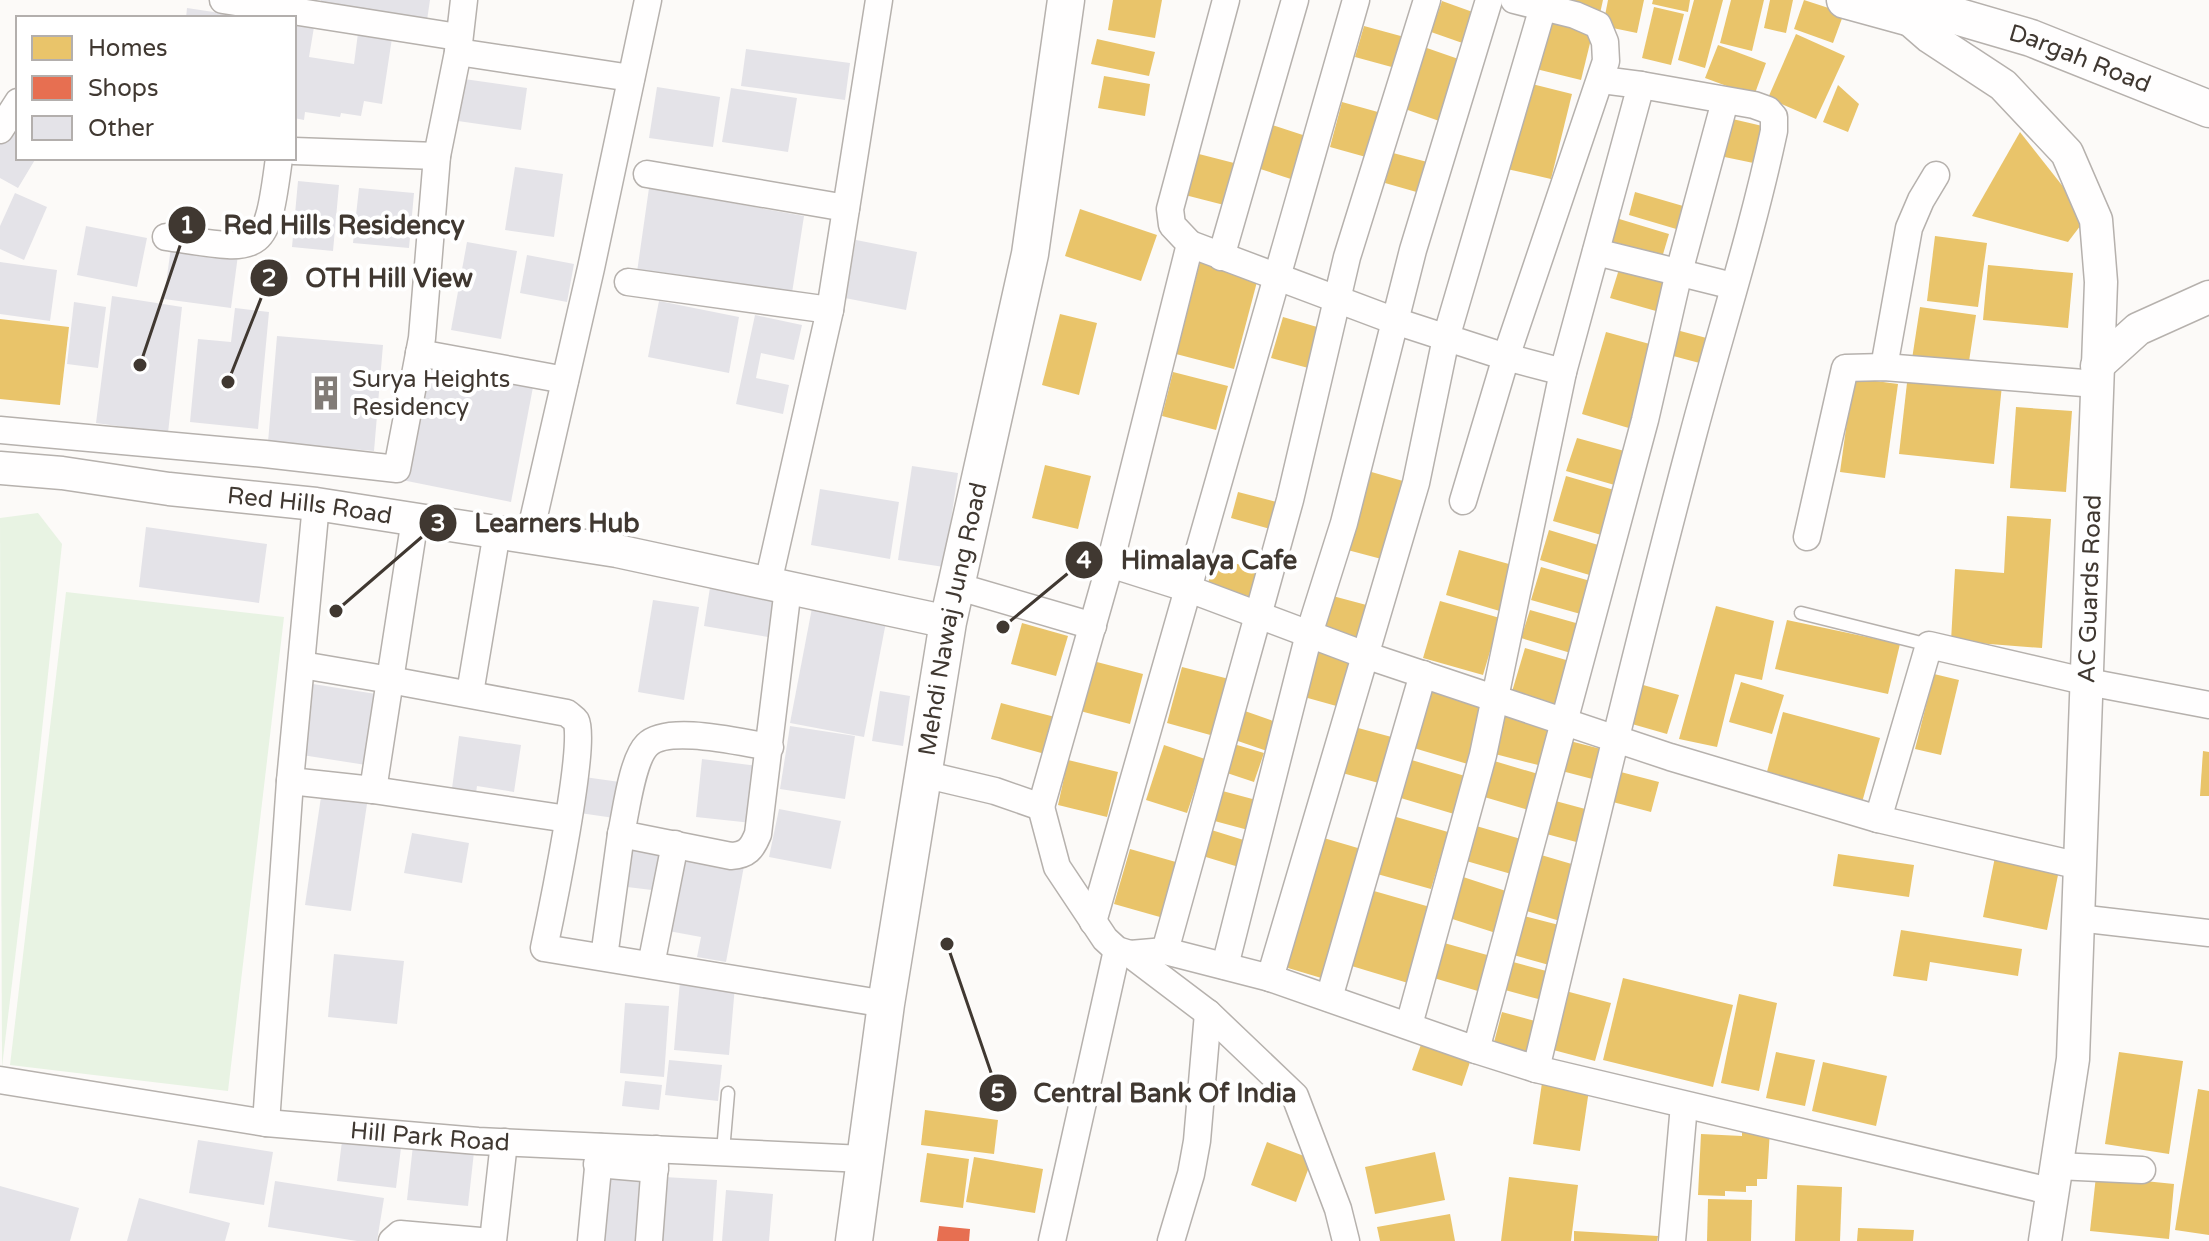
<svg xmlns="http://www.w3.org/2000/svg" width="2209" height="1241" viewBox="0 0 2209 1241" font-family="'Varela Round',sans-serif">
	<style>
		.green { fill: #e8f3e3 }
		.homes { fill: #e9c46a }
		.shops { fill: #e76f51 }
		.building { fill: #e4e3e8 }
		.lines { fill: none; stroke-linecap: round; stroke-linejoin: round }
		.service-casing { stroke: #b6b1ad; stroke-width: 15 }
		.minor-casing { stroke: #b6b1ad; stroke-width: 29 }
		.tertiary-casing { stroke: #b6b1ad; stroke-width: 35 }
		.secondary-casing { stroke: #b6b1ad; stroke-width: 39 }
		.service { stroke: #fffefe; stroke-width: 12 }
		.minor { stroke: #fffefe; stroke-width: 26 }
		.tertiary { stroke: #fffefe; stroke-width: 32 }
		.secondary { stroke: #fffefe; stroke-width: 36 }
		.labels { text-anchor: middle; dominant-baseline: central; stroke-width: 8; stroke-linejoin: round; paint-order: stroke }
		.street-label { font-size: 24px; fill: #403831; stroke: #fff }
		.poi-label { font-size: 24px; fill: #403831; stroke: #fff; text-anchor: start }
		.leader { fill: none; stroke: #403831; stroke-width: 3 }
		.callout-dot { fill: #403831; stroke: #fff; stroke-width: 3 }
		.mark-label { font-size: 24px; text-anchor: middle; font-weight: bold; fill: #fff }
		.callout-label { font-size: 26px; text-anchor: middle; font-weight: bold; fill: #403831; stroke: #fff; stroke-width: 8; stroke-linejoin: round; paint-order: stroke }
	</style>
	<rect width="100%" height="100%" fill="#fcfaf8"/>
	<g class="green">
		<polygon points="38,513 62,544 39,758 2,1067 0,518"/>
		<polygon points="66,592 284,617 228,1091 10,1065"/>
	</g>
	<g class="homes">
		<polygon points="1113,0 1162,0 1155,38 1108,30"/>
		<polygon points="1541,0 1603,0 1599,18"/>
		<polygon points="1608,0 1644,0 1637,33 1603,26"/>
		<polygon points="1653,0 1690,0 1688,12 1652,4"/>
		<polygon points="1694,0 1723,0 1705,68 1678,60"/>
		<polygon points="1731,0 1764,0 1752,51 1720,43"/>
		<polygon points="1770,0 1793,0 1786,33 1764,28"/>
		<polygon points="1804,0 1844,13 1833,43 1794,29"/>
		<polygon points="1442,1 1481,15 1471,46 1431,32"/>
		<polygon points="1654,7 1684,14 1671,65 1642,58"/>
		<polygon points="1544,19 1593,31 1581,80 1532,68"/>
		<polygon points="1364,26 1408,38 1399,69 1355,57"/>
		<polygon points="1796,34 1845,56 1816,119 1768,98"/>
		<polygon points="1097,39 1155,52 1149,76 1091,64"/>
		<polygon points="1718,45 1766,63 1754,96 1705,78"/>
		<polygon points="1424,47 1467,62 1445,123 1402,108"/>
		<polygon points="1104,76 1150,84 1145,116 1098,108"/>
		<polygon points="1528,83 1572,94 1551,179 1507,169"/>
		<polygon points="1838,85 1859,104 1848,132 1823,122"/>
		<polygon points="1342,102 1385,114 1373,159 1330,147"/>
		<polygon points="1724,117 1771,128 1763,165 1715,155"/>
		<polygon points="1266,123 1309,137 1294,180 1251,166"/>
		<polygon points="2020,132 2087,217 2068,242 1972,216"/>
		<polygon points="1195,153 1234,163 1224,205 1185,195"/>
		<polygon points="1393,153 1435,164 1427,195 1385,183"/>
		<polygon points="1635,192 1690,208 1683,231 1629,215"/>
		<polygon points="1080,209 1157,235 1141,281 1065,256"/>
		<polygon points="1616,218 1669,234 1661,261 1608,246"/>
		<polygon points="1935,236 1987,243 1978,307 1927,301"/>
		<polygon points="1200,262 1258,278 1234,369 1176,354"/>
		<polygon points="1988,265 2073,273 2068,328 1983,320"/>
		<polygon points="1620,266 1666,279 1656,311 1610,298"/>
		<polygon points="1920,307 1976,315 1968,368 1912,359"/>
		<polygon points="1060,314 1097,323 1079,395 1042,385"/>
		<polygon points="1283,317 1324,329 1312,369 1271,358"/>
		<polygon points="0,319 69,327 60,405 0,399"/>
		<polygon points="1669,328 1714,340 1707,365 1662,353"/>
		<polygon points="1606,332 1657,346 1632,429 1582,414"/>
		<polygon points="1173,372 1228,386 1216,430 1162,416"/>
		<polygon points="1908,374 2002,385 1994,464 1899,454"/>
		<polygon points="1853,378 1898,384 1885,478 1840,472"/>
		<polygon points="2016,407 2072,411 2066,492 2010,488"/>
		<polygon points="1577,438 1628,452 1618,486 1566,471"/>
		<polygon points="1045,465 1091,476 1078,529 1032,518"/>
		<polygon points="1361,469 1410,483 1389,561 1340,548"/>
		<polygon points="1566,476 1621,492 1608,537 1553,521"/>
		<polygon points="1238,492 1284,504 1277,531 1231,518"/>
		<polygon points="2007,516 2051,519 2042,648 1951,641 1955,569 2004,573"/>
		<polygon points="1549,530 1605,547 1596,577 1540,560"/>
		<polygon points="1459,550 1516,566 1503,612 1446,595"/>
		<polygon points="1216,557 1262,572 1254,598 1208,583"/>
		<polygon points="1541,567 1594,582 1584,615 1531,600"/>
		<polygon points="1329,595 1374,607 1363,647 1318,635"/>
		<polygon points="1440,601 1500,618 1483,675 1423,658"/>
		<polygon points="1716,606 1774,621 1762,680 1735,674 1717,747 1679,739"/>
		<polygon points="1530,610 1583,625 1574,654 1521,638"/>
		<polygon points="1787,620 1900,644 1888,694 1775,669"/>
		<polygon points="1022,623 1068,636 1056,676 1011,664"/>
		<polygon points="1310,646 1354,658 1340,707 1297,695"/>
		<polygon points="1525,648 1573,662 1559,710 1511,695"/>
		<polygon points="1093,661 1143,674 1130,724 1080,711"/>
		<polygon points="1182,667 1229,679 1214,736 1167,723"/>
		<polygon points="1934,674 1959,680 1941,755 1915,749"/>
		<polygon points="1741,682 1784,695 1772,734 1729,722"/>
		<polygon points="1636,683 1679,695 1667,734 1625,722"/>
		<polygon points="1425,684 1489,703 1471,765 1407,746"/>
		<polygon points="1001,703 1055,717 1045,754 991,739"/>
		<polygon points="1242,710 1276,722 1267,751 1232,739"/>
		<polygon points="1502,711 1554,726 1542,766 1491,753"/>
		<polygon points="1783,712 1880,738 1861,806 1765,779"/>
		<polygon points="1347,725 1399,739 1386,785 1335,771"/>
		<polygon points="1566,740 1609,751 1600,781 1558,770"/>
		<polygon points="1227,742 1264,753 1254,782 1218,770"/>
		<polygon points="1164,745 1205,759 1187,813 1146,800"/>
		<polygon points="2203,751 2209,752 2209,796 2200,796"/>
		<polygon points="1405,758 1465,776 1454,814 1394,796"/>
		<polygon points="1484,758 1545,776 1535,812 1474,794"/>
		<polygon points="1068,760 1118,772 1107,817 1058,805"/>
		<polygon points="1617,771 1659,782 1651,812 1609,801"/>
		<polygon points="1215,789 1260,801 1252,831 1207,819"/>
		<polygon points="1548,799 1589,810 1580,843 1539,832"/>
		<polygon points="1386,814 1448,832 1431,889 1370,872"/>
		<polygon points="1466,823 1528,841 1518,876 1456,858"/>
		<polygon points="1205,828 1250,842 1242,868 1196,854"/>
		<polygon points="1317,836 1368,851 1328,980 1278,965"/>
		<polygon points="1130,849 1183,864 1167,919 1114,904"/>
		<polygon points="1531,852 1575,865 1560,921 1516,908"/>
		<polygon points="1996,852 2060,865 2047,930 1983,917"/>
		<polygon points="1838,854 1914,865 1909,897 1833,886"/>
		<polygon points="1457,875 1515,894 1502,935 1443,916"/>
		<polygon points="1367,889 1430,907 1408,983 1345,964"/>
		<polygon points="1520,915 1559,925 1549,965 1510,954"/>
		<polygon points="1901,930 2022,949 2018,976 1930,962 1927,981 1893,976"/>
		<polygon points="1437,941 1498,958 1488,994 1427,976"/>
		<polygon points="1502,959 1550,972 1542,1000 1494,987"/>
		<polygon points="1623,978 1733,1005 1713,1087 1603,1060"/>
		<polygon points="1558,989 1611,1003 1595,1061 1542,1047"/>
		<polygon points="1739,994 1777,1003 1759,1091 1721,1083"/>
		<polygon points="1502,1012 1535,1021 1526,1055 1493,1046"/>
		<polygon points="1424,1036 1473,1053 1462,1086 1412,1070"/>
		<polygon points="1776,1052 1815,1060 1805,1106 1766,1098"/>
		<polygon points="2119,1052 2183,1061 2169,1154 2105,1144"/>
		<polygon points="1823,1062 1887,1076 1876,1126 1812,1111"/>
		<polygon points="1543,1076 1590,1083 1580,1151 1533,1144"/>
		<polygon points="2198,1089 2209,1091 2209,1235 2175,1230"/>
		<polygon points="925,1110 998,1120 994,1154 921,1145"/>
		<polygon points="1742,1129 1770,1130 1767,1179 1757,1179 1757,1186 1746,1186 1746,1192 1725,1191 1725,1196 1698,1195 1701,1134 1742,1136"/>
		<polygon points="1267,1142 1312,1159 1296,1202 1251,1185"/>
		<polygon points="1435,1152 1445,1200 1375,1214 1365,1167"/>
		<polygon points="927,1153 969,1159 963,1208 920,1202"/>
		<polygon points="974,1157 1043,1169 1035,1213 966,1202"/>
		<polygon points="2096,1176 2174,1184 2169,1239 2090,1231"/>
		<polygon points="1509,1177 1578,1185 1571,1241 1501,1241"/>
		<polygon points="1797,1185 1842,1187 1840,1241 1795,1241"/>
		<polygon points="1708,1199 1752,1200 1751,1241 1707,1241"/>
		<polygon points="1450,1214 1455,1241 1380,1241 1377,1227"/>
		<polygon points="1858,1228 1914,1230 1913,1241 1857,1241"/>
		<polygon points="1574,1231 1658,1236 1657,1241 1574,1241"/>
	</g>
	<polygon class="shops" points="939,1226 970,1229 969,1241 937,1241"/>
	<g class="building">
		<polygon points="321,0 430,0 426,27 319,9"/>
		<polygon points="187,8 227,14 226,18 186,18"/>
		<polygon points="294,24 314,27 309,57 354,64 358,33 392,38 382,104 364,101 361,116 341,113 340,117 305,112 304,120 294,118"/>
		<polygon points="746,49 850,63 845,100 741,86"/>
		<polygon points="457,78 527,88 521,130 451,120"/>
		<polygon points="657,87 720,97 713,147 649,138"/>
		<polygon points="731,88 797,98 788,152 722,142"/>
		<polygon points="16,118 18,119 18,158 36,158 18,188 0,178 0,144"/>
		<polygon points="515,167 563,174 554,237 505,230"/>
		<polygon points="298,181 339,185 333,251 292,247"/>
		<polygon points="359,188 414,193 409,248 353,243"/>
		<polygon points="649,188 804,216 792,293 637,272"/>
		<polygon points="15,193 47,207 24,260 0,249 0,226"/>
		<polygon points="86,226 147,238 137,287 77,275"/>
		<polygon points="856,240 917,252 906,310 845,298"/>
		<polygon points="467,242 517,251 501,339 451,330"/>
		<polygon points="171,247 238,255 231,308 164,299"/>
		<polygon points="527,255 574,264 567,302 520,293"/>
		<polygon points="0,262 57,270 50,321 0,314"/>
		<polygon points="112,296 182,307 168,433 96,423"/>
		<polygon points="659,301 739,317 729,373 648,357"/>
		<polygon points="74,302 106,307 98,368 67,364"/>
		<polygon points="235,308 269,312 258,429 190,422 198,339 231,342"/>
		<polygon points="755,315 802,325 794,360 761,353 756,378 789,385 783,414 736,404"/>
		<polygon points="277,336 383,345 374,451 268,442"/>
		<polygon points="427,360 534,382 511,502 402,480"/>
		<polygon points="912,466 958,473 944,567 898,560"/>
		<polygon points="820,489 899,502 890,559 811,545"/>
		<polygon points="146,527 267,544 259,603 139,587"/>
		<polygon points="711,581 781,593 774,638 704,626"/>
		<polygon points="653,600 699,607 684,700 638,692"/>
		<polygon points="812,608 886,622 864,737 790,723"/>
		<polygon points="313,684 376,694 366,765 302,755"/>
		<polygon points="880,691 910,696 903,746 872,741"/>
		<polygon points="790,726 855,736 845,799 780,789"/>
		<polygon points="459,736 521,745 514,792 477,786 475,800 451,796"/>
		<polygon points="702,759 758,766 752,823 696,817"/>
		<polygon points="577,776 627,783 621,819 573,812"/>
		<polygon points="321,797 367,804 351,911 305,905"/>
		<polygon points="779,809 841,821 831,869 769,857"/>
		<polygon points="412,833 469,843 462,883 404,873"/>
		<polygon points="624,847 666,853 660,891 619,886"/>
		<polygon points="677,854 744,866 726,962 697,957 701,937 663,930"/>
		<polygon points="334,954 404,961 397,1024 328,1017"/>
		<polygon points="680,981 735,986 729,1055 674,1050"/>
		<polygon points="625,1003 669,1006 664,1077 620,1073"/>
		<polygon points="669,1060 722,1065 718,1101 665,1095"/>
		<polygon points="625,1081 662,1085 659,1110 622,1106"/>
		<polygon points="198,1140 273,1152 264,1205 189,1193"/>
		<polygon points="342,1141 401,1148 396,1188 337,1181"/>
		<polygon points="413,1145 474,1152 468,1206 407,1200"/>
		<polygon points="605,1177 647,1181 642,1241 600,1241"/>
		<polygon points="664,1177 717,1180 713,1241 660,1241"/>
		<polygon points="275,1181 384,1198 377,1241 357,1241 268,1227"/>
		<polygon points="0,1186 79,1208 70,1241 0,1241"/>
		<polygon points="726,1190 773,1194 769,1241 722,1241"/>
		<polygon points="139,1198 230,1223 225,1241 127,1241"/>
	</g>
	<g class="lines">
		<g class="service-casing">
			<g id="service">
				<polyline points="1801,613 1929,645"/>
				<polyline points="723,1151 728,1093"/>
			</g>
		</g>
		<g class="minor-casing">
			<g id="minor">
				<polyline points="223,0 458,37"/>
				<polyline points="458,52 631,78"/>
				<polyline points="0,130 18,102"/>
				<polyline points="294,151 437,156"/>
				<polyline points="647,174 846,208"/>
				<path d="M166,237C262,251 266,259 279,158"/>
				<polyline points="1190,244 1395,321 1506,357 1563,372"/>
				<polyline points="1596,252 1733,286"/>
				<polyline points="1221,257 1295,0"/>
				<polyline points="628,282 830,310"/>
				<polyline points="419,353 565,380"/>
				<polyline points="1884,367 1909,228 1921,200 1936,175"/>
				<polyline points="0,430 265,454 397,469 422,338 437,156 458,52 464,0"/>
				<polyline points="1463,501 1506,357 1606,61 1605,42 1598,25 1575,15 1514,0"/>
				<polyline points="1807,537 1845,368 1884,367 2096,384"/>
				<polyline points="529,538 591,268 648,0"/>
				<polyline points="1110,564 1189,589 1365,655 1670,757 1878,819 2080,866"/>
				<polyline points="768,583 830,310 879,0"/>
				<polyline points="956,586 1093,626"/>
				<polyline points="302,665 390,680 415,519"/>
				<polyline points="470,693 497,532"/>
				<path d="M770,747C742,743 668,724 647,745C632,760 626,812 621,834L731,856C747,855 752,849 758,834L788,588"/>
				<polyline points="923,774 995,791 1041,807 1057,867 1105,939 1117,950 1130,954 1208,1013 1295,1096 1338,1209 1346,1241"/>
				<polyline points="290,781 373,790 568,819"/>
				<path d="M373,790L390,680L567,713C570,716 574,718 576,721C587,742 551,915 544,948L886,1004"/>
				<polyline points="1041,807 1110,564 1190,244 1172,225 1170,209 1226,0"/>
				<polyline points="1878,819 1929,645 2088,682 2209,705"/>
				<polyline points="2078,918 2209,933"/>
				<polyline points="1093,922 1356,0"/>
				<polyline points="1165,951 1290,500 1347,257 1427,0"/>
				<polyline points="1130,954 1165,951 1270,978 1476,1050 1536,1069 2054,1192"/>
				<polyline points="604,957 621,834"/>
				<polyline points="651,965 675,844"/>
				<polyline points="1225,966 1309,634 1344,523 1413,250 1489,0"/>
				<polyline points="1270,978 1416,483 1446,338 1543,7"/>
				<polyline points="1329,998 1423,674"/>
				<polyline points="1409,1025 1483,755 1563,372 1641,85 1602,80"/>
				<polyline points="1476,1050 1645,420 1679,272 1725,101"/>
				<path d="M1536,1069C1587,857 1637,645 1693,435C1720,333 1752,234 1774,131V117L1768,110L1754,105L1641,85"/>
				<path id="s1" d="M0,1080L266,1123L478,1141L864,1159"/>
				<polyline points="266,1123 290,781 316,504"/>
				<polyline points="597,1164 655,1169"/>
				<polyline points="2057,1166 2142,1170"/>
				<polyline points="392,1241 400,1234 480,1241"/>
				<polyline points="493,1241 504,1142"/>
				<polyline points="591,1241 600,1147"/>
				<polyline points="649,1241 656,1149"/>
				<polyline points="1052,1241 1117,950"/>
				<polyline points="1171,1241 1191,1174 1197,1141 1208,1013"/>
				<polyline points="1672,1241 1684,1105"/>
			</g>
		</g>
		<g class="tertiary-casing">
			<g id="tertiary">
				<polyline points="1907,17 1930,37 2003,85 2067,153 2096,220 2101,282 2073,1059 2045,1241"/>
				<polyline points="2097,366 2138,329 2209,297"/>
				<path id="s2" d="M0,468L62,473L169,489L316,504L617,551L948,622"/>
			</g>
		</g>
		<g class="secondary-casing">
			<g id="secondary">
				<polyline points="1845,0 1907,17 1949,14"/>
				<path id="s3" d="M1930,0L1949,14L2031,38L2209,109"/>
				<path id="s4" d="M854,1241L886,1004L948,622L1030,254L1066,0"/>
			</g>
		</g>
		<use href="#service" class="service"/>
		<use href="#minor" class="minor"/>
		<use href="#tertiary" class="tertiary"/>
		<use href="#secondary" class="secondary"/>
	</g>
	<defs>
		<g id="building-bare" transform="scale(2.76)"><path d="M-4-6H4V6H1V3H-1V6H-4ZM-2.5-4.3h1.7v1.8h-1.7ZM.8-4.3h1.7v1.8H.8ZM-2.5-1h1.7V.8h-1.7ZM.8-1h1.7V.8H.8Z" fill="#827c77" stroke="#fff" stroke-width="2.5" paint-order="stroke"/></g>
	</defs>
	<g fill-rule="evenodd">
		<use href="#building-bare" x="326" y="393"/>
	</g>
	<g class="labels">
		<g class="street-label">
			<text stroke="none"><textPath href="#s3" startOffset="162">Dargah Road</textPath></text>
			<text stroke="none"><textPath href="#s2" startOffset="312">Red Hills Road</textPath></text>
			<text transform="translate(2090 589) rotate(-88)">AC Guards Road</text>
			<text stroke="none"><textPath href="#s4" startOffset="630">Mehdi Nawaj Jung Road</textPath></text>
			<text stroke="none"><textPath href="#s1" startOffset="434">Hill Park Road</textPath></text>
		</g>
		<g class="poi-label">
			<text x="352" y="379">Surya Heights<tspan x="352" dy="28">Residency</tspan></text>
		</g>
	</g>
	<path class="leader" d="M140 365L187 225M228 382L269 278M336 611L438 523M1003 627L1084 560M947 944L998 1093"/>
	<g class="callout-dot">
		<circle cx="140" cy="365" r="8"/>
		<circle cx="228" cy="382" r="8"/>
		<circle cx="336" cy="611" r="8"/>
		<circle cx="1003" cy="627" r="8"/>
		<circle cx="947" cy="944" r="8"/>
		<circle cx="187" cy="225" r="20"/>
		<circle cx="269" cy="278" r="20"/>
		<circle cx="438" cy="523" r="20"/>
		<circle cx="1084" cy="560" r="20"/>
		<circle cx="998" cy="1093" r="20"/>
	</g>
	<g class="mark-label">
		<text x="187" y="233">1</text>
		<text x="269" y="286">2</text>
		<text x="438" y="531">3</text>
		<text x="1084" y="568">4</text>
		<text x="998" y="1101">5</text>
	</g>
	<g class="callout-label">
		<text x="344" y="234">Red Hills Residency</text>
		<text x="389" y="287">OTH Hill View</text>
		<text x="557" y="532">Learners Hub</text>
		<text x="1209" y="569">Himalaya Cafe</text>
		<text x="1165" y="1102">Central Bank Of India</text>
	</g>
	<rect x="16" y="16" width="280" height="144" fill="#ffffff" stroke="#b3afad" stroke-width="2"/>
	<rect x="32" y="36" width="40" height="24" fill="#e9c46a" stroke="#b3afad" stroke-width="2"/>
	<text x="88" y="56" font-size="24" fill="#403831">Homes</text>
	<rect x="32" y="76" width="40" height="24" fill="#e76f51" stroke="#b3afad" stroke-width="2"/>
	<text x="88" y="96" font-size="24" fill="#403831">Shops</text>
	<rect x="32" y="116" width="40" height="24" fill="#e4e3e8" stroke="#b3afad" stroke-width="2"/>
	<text x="88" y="136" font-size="24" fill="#403831">Other</text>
</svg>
